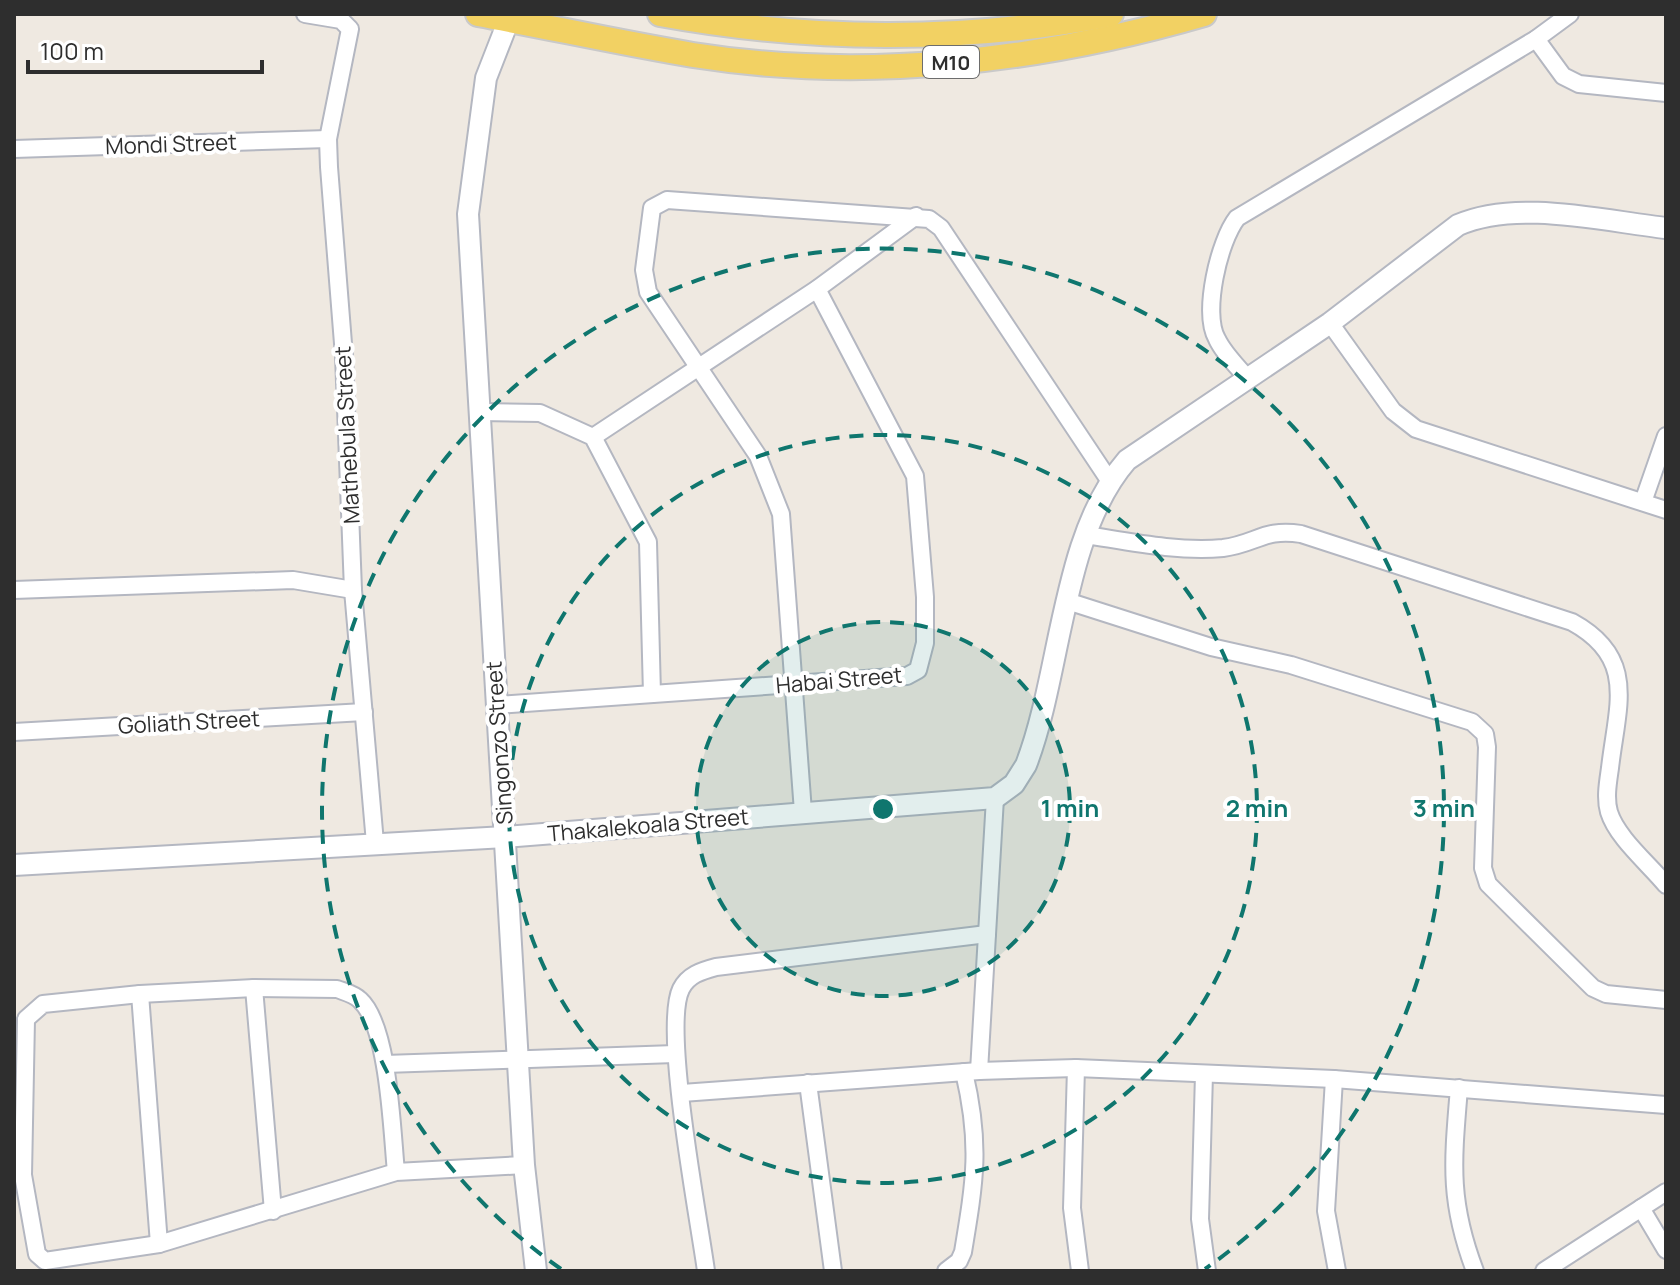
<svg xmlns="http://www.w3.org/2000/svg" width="1680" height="1285" viewBox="0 0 1680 1285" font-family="Manrope,sans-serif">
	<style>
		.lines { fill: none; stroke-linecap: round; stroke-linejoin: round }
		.minor-casing { stroke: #b4b7c1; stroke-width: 20 }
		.tertiary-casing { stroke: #b4b7c1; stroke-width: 24 }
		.primary-casing { stroke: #c9c9c9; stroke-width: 28 }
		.minor { stroke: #fff; stroke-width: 16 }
		.tertiary { stroke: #fff; stroke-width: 20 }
		.primary { stroke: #f2d163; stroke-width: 24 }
		.ring { fill: none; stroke: #0f766e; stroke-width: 4; stroke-dasharray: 14 10 }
		.labels { text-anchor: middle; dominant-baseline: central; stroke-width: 8; stroke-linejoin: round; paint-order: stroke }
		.shield { fill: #fff; stroke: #6d6d6d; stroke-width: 2 }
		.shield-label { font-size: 20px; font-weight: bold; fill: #2e2e2e }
		.street-label { font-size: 22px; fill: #2e2e2e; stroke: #fff }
		.centre { fill: #0f766e; stroke: #fff; stroke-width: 4 }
		.ring-label { font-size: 24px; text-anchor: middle; font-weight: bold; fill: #0f766e; stroke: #fff; stroke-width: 8; stroke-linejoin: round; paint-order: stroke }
	</style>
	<rect width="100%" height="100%" fill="#efe9e1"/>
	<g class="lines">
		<g class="minor-casing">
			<g id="minor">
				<polyline points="305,14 341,20 350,29 328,139 329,167 344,356 353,590 375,843"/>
				<polyline points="1536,39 1563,76 1579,84 1666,93"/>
				<polyline points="14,149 328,139"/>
				<polyline points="1330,323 1393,411 1416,429 1666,510"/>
				<path d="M1248,379C1238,367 1224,354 1217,339C1202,313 1219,241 1237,218L1536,39L1570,14"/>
				<polyline points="479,412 540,413 593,437 648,542 652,694"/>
				<polyline points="593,437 817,289 916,216"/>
				<polyline points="1643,502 1666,436"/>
				<path d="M1086,535C1131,542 1177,552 1223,548C1256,544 1264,528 1301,534L1572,622C1638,658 1617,706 1610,768C1608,782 1605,798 1609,812C1617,838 1649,864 1666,885"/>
				<polyline points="14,590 293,580 353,590"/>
				<polyline points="1067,601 1211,647 1291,665 1472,722 1485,734 1487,747 1483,868 1488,884 1593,988 1606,994 1666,1000"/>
				<polyline points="497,705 907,676 918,670 925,643 925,597 915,476 817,289"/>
				<polyline points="14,732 364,712"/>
				<polyline points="803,812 781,514 758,456 648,292 644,270 652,208 667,200 929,219 941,228 1109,480"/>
				<polyline points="254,988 273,1211"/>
				<polyline points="140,994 159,1244"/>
				<polyline points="385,1064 675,1054"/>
				<polyline points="1076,1068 1072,1208 1080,1271"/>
				<polyline points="979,1071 995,798"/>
				<polyline points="1204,1074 1200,1219 1207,1271"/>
				<polyline points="1334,1079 1326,1211 1337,1271"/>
				<polyline points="808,1083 833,1271"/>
				<path d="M1459,1088C1453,1161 1448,1200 1475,1271"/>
				<polyline points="682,1093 979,1071 1076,1068 1334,1079 1666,1105"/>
				<path d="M396,1172C392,1133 389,1026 360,1000C354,994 345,992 337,989L254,988L140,994L43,1004L26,1019L23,1175L37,1254L45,1261L159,1244L396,1172L524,1165"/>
				<polyline points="1641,1208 1666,1250"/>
				<path d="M706,1271C699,1219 662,1028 681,989C688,975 701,971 716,967L987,934"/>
				<path d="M946,1271L959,1261L963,1252C975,1180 981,1144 964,1072"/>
				<polyline points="1544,1271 1666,1192"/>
			</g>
		</g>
		<g class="tertiary-casing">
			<g id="tertiary">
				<polyline points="511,14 486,78 468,214 524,1165 536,1271"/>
				<path d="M14,865L505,837L995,798L1014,784L1026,765C1062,672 1061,536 1127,460L1330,323L1458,225C1517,199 1603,221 1666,228"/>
			</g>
		</g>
		<g class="primary-casing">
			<g id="primary">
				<path d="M478,14C549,27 621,43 693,55C863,82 1039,62 1204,14"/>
				<path d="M660,14C808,41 963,43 1111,14"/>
			</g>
		</g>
		<use href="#minor" class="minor"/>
		<use href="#tertiary" class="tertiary"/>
		<use href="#primary" class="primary"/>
	</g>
	<circle cx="883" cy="809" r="187" fill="#0f766e" fill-opacity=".12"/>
	<g class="ring">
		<circle cx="883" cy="809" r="187"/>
		<circle cx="883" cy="809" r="374"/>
		<path d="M561 1269A561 561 0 1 1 1205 1269"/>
	</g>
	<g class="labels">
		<rect class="shield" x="923" y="46" width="56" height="32" rx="6"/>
		<g class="shield-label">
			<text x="951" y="62">M10</text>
		</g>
		<g class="street-label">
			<text transform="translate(171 144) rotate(-2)">Mondi Street</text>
			<text transform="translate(347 435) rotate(-93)">Mathebula Street</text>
			<text transform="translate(839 680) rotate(-5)">Habai Street</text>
			<text transform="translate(189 722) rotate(-3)">Goliath Street</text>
			<text transform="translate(499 743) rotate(-94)">Singonzo Street</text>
			<text transform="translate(648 825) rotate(-5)">Thakalekoala Street</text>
		</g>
	</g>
	<circle cx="883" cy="809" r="12" class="centre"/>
	<g class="ring-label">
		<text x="1070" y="817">1 min</text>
		<text x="1257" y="817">2 min</text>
		<text x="1444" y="817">3 min</text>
	</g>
	<rect width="1680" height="1285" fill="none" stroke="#2e2e2e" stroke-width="32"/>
	<path d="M28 60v12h234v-12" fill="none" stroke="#2e2e2e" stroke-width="4"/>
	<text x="40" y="60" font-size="24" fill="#2e2e2e" stroke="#ffffff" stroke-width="6" paint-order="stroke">100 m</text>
</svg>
